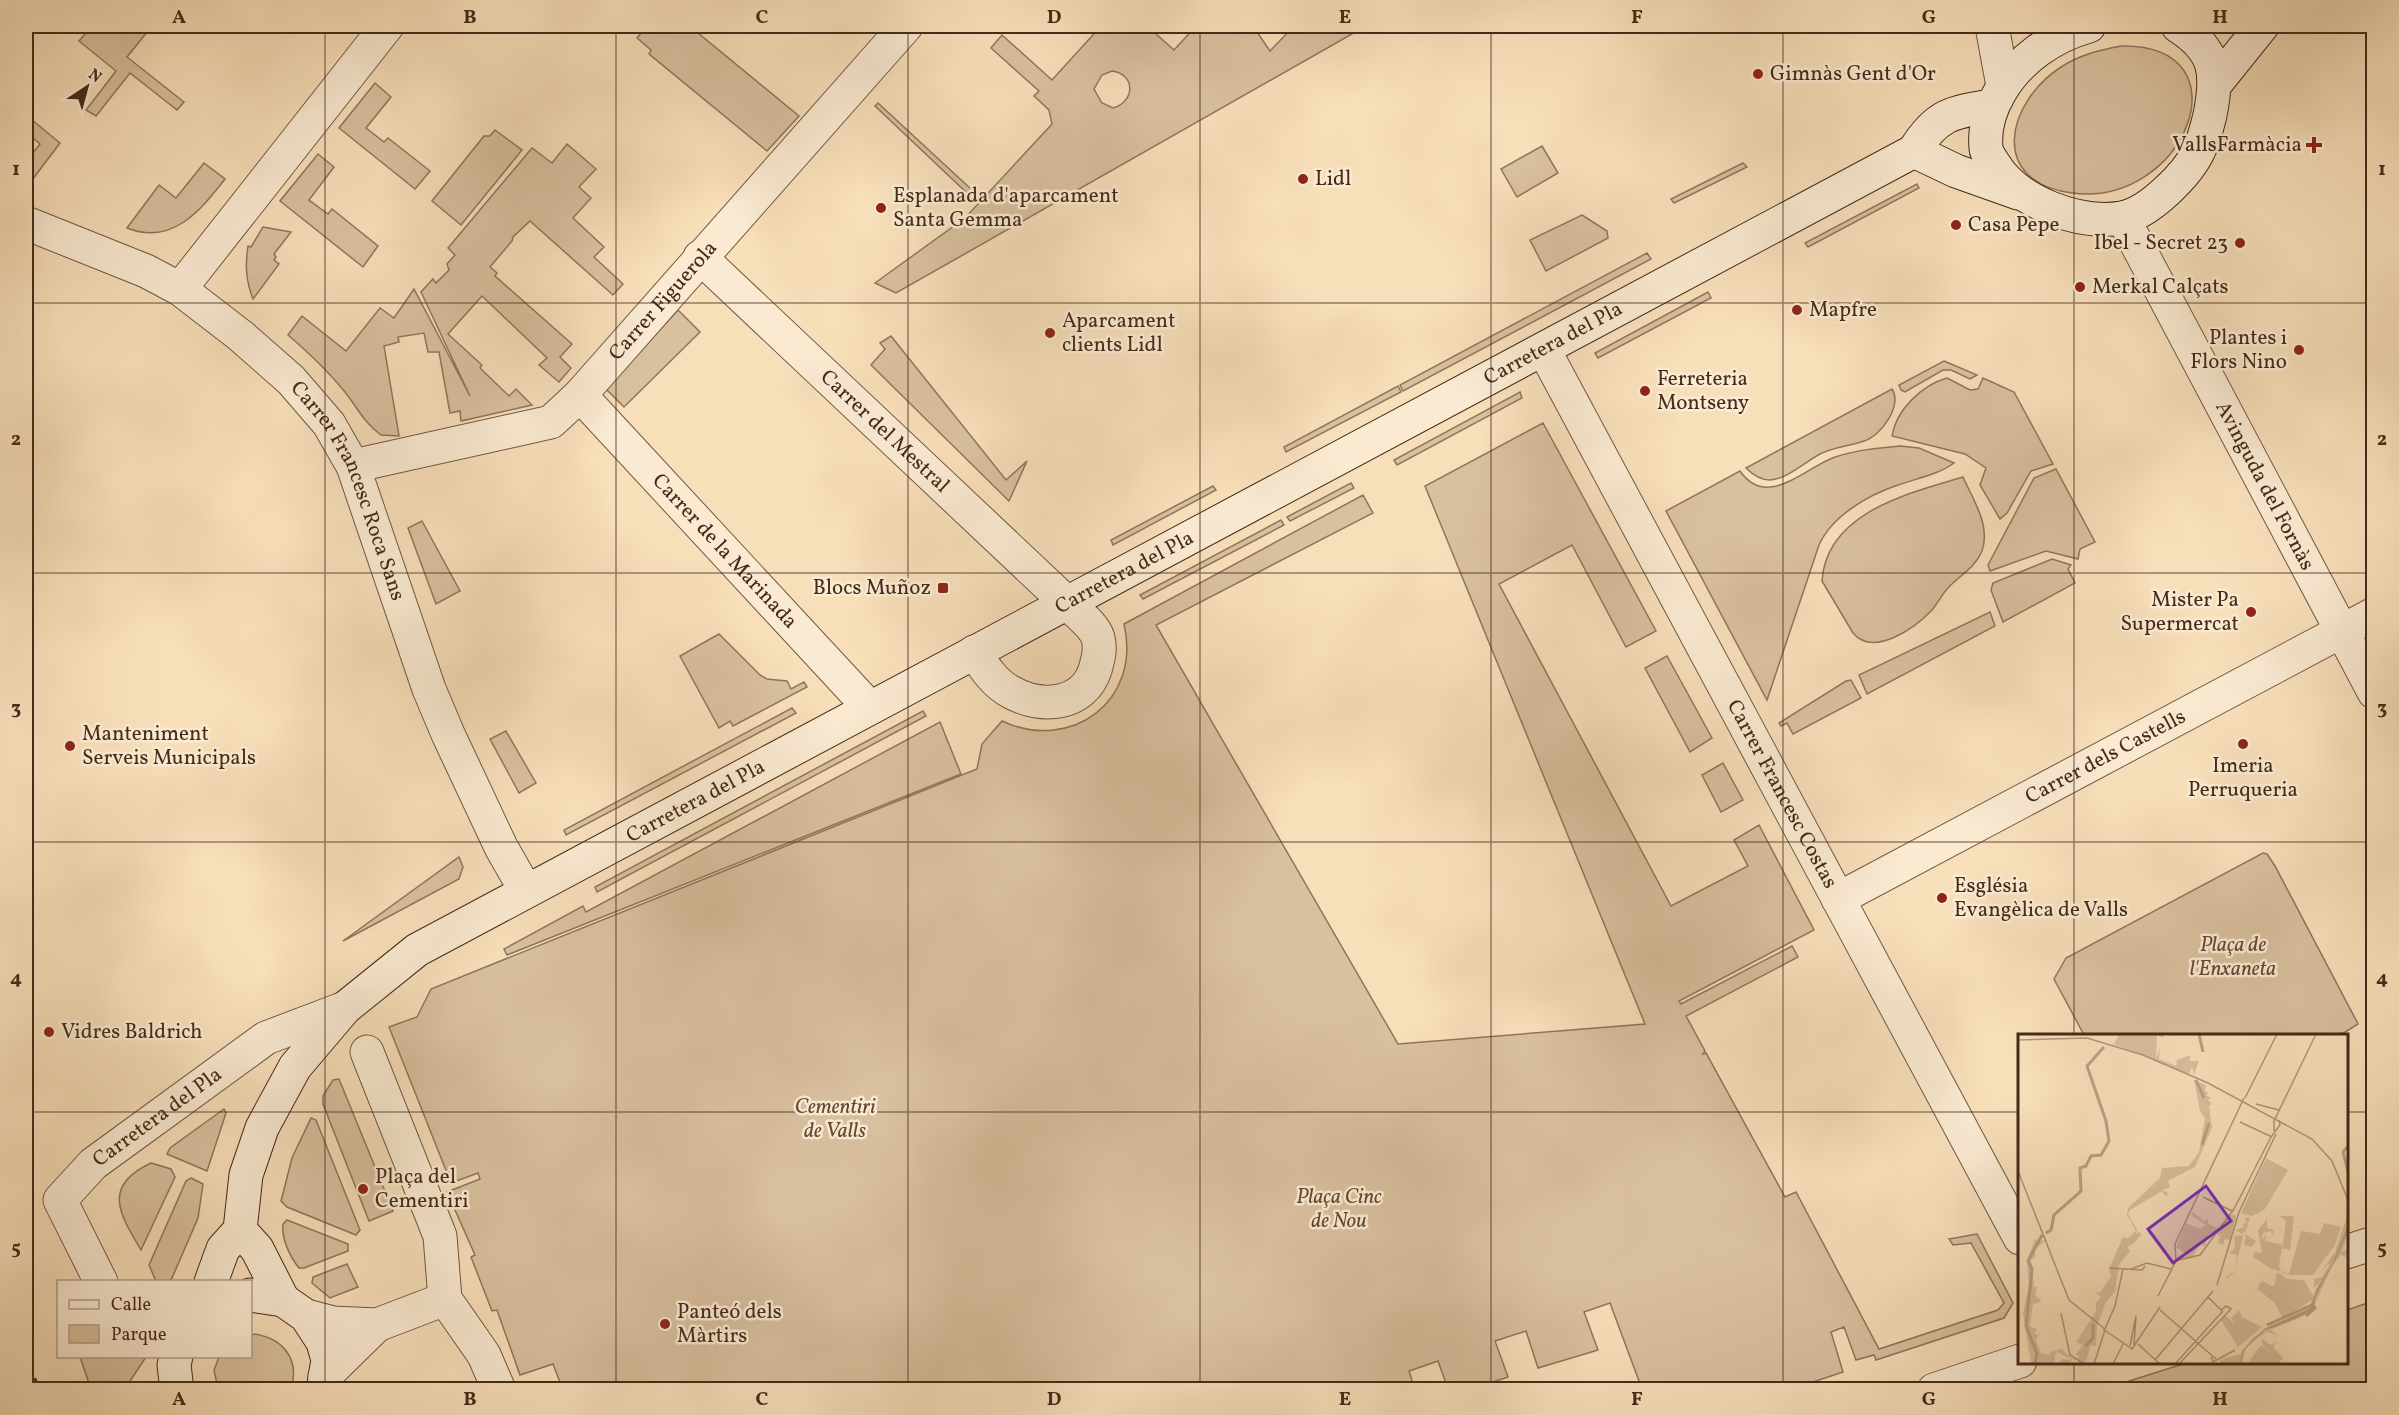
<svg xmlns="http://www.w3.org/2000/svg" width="2399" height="1415" viewBox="0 0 2399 1415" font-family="Vollkorn,serif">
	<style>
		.green { fill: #d9c09f; stroke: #8f755c; stroke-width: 1.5; fill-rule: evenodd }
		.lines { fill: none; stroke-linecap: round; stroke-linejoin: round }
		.minor-casing { stroke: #725741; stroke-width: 35 }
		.tertiary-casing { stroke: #725741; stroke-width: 35 }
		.secondary-casing { stroke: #452a19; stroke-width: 35 }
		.minor { stroke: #faead2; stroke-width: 33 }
		.tertiary { stroke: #faead2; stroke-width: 33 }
		.secondary { stroke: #faead2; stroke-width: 33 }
		.rail { stroke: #452a19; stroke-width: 4.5; stroke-dasharray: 10 10; stroke-linecap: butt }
		.grid { fill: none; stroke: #452a19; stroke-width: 1.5; stroke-opacity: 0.55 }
		.poi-dot { fill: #8f2418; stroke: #faead2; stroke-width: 2 }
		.labels { text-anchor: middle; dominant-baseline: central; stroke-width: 5; stroke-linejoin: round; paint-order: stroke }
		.poi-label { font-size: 21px; fill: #452a19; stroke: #faead2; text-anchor: start }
		.street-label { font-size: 21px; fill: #452a19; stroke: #faead2 }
		.park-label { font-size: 21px; font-style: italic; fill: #634834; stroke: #faead2 }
		.inset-river { fill: none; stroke: #baa183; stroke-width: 3 }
		.inset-road { fill: none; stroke: #b0977a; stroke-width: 1.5 }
		.view { fill: #7b2cbf; fill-opacity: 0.15; stroke: #7b2cbf; stroke-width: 3 }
		.inset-edge { fill: none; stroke: #452a19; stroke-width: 3 }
		.neatline { fill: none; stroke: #452a19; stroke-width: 2 }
		.grid-label { font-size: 20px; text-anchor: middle; font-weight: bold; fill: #452a19 }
	</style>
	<rect width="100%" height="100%" fill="#f7dfba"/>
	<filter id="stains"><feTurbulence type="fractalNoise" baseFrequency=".00333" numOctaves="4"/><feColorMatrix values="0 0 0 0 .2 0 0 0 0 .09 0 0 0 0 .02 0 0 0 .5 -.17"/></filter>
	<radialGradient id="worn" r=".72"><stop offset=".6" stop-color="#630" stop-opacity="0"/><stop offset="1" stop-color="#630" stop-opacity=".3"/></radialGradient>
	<g class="green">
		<polygon points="92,26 152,26 127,57 184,102 177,110 130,73 96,116 86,110 116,71 79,41"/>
		<polygon points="647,26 694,26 692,28 799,116 767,151 649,54 651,50 637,38"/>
		<path d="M1101,26H1147L1174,50L1196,26H1253L1270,51L1294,26H1366L896,293L875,283L965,218L1052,124L1049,110L1034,96L1039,91L991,48L1002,35L1052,80ZM1112,71C1136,74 1135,102 1113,108L1102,103L1094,89L1102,75Z"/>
		<path d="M2121,46C2250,44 2185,208 2072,193C1988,182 2006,103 2061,67C2079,55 2100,50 2121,46Z"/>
		<polygon points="375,83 391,97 366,128 384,142 388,138 430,171 415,189 339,128"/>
		<polygon points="878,103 972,190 968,194 875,106"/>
		<polygon points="26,115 60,143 26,188 26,162 40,144 26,132"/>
		<polygon points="495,130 522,150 461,225 432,201 484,136 490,136"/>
		<path d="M567,144L596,169L579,187L591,198L573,218L604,247L594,257L623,284L613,295L530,221L513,237L512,241L490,267L497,273L495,276L572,344L560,357L571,368L559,382L539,365L547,358L482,296L448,334L482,365L480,368L509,396L516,389L532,405L461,421L460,411L450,413L439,352H428L424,333L398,337L399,342L384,346L399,436L381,435C364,423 357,407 345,392C328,371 308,352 288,335L302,316L346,351L380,308L394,318L414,289L470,396L421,292L433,279L436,283L449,270L447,264L455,255L448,248L532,148L552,163Z"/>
		<polygon points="1542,146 1558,173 1517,197 1501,169"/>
		<polygon points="318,154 334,167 309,200 328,214 332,209 378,246 363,267 280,201"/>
		<path d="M204,163L225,179C200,211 172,246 127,228L159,185L176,198Z"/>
		<polygon points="1743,163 1747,167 1674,203 1671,199"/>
		<polygon points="1917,184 1919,188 1808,247 1805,243"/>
		<polygon points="1582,215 1607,231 1608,238 1546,271 1530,240"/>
		<path d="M263,227L291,232L274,254L276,257L274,260L279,264L253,299C246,281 245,266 248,246L251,247Z"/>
		<polygon points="1647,253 1651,259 1403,391 1400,385"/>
		<polygon points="1708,292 1711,298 1598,358 1595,353"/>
		<polygon points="678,310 700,332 624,407 606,389"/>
		<polygon points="891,336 1006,480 1027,461 1009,501 871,365 885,349 880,343"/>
		<polygon points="1944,361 1977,375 1970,379 1951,370 1943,370 1905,392 1901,390 1899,385"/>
		<path d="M1947,378L1970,390L1978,389L1983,378L2014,392L2053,464L2031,471L2007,513L2000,519L1980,485L1986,468L1965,454L1892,436C1896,410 1922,385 1947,378Z"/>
		<polygon points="1398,386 1401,392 1286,452 1284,447"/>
		<path d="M1892,389C1903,405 1881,436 1864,441C1850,446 1834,447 1820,454C1805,462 1787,479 1770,480C1761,480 1752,474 1746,468Z"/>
		<polygon points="1520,392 1522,398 1397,465 1394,460"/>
		<path d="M1543,423L1656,631L1626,647L1572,545L1499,584L1671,906L1748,866L1734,840L1759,825L1814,930L1679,1001L1681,1004L1792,946L1798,957L1686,1016L1705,1051L1703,1054L1706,1053L1785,1197L1796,1192L1879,1349L1998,1310L2004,1303L1971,1243L1953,1245L1949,1239L1977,1234L2013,1303L2004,1318L1876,1360L1874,1355L1856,1360L1844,1327L1831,1332L1843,1372L1792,1389H1642L1610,1303L1584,1312L1598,1350L1538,1368L1526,1331L1495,1341L1508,1377L1472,1389H1448L1438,1361L1409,1371L1415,1390H549L561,1385L553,1364L520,1375L497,1310L492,1311L471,1257L475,1255L447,1192L480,1179L478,1173L451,1183L389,1027L417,1017L431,989L977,769L982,744L1002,721C1071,753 1142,701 1124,624L1363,495L1373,513L1156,625L1398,1044L1645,1024L1425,486Z"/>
		<path d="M1900,446L1919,448L1954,463C1938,475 1917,478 1898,485C1868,495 1832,516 1819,545L1767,700L1666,511L1740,471C1767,510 1804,468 1835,457C1856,450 1878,448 1900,446Z"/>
		<polygon points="2056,469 2095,542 2080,549 2078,559 2046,551 1990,571 1988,565 2034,478"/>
		<path d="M1963,477C1973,500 1991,525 1982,551C1975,568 1960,575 1948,588C1942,594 1938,603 1932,610C1916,627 1874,658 1853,633L1822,581C1826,512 1910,493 1963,477Z"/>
		<polygon points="1351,483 1354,488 1290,521 1287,517"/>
		<polygon points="1213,486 1216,490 1113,545 1111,540"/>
		<polygon points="1281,520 1284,525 1143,599 1140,595"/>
		<polygon points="422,521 460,591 436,604 408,528"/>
		<polygon points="2052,559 2071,565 2068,569 2075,583 2003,622 1991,590 1993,583"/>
		<polygon points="1990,612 1995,626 1867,694 1859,675"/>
		<polygon points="719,634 760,675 767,679 787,681 791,689 804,682 807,687 733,726 730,721 719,728 680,656"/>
		<polygon points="1667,656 1712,738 1690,752 1645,668"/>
		<polygon points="1851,680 1861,698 1793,734 1787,723 1781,726 1779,723 1846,681"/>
		<polygon points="792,708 796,713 566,835 564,830"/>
		<polygon points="923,711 926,716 597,892 595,887"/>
		<polygon points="940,722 961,774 507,955 504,949 583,906 586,912"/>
		<polygon points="506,731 536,783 519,793 490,739"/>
		<polygon points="1723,763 1743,800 1721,812 1702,775"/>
		<polygon points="2263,853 2267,854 2275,866 2356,1020 2358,1024 2339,1036 2084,1035 2054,979 2066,958"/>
		<polygon points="459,857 463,867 459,879 343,941"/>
		<polygon points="339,1079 393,1211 369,1221 323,1104 323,1096 333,1080"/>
		<polygon points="224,1109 226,1113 207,1171 167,1154 170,1148"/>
		<polygon points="311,1118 316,1120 360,1230 356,1235 287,1207 281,1201 292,1158"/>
		<path d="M151,1163L171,1169L175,1177L141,1250C119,1213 102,1186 151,1163Z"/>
		<polygon points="191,1178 203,1184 198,1218 172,1278 169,1281 156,1281 149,1265 186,1181"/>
		<path d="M287,1220L348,1244V1251L304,1268H299C290,1257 281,1238 283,1224Z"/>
		<polygon points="347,1264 358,1287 330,1298 312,1283 313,1277"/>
		<polygon points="2373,1301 2373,1389 2104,1389 2186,1363 2346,1362 2347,1310"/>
		<path d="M255,1334C284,1339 300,1360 291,1389H218L214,1370L219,1357L250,1356L251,1335Z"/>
		<polygon points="80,1357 80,1356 146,1357 130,1381 121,1390 91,1389"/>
	</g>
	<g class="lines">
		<g class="minor-casing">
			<g id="minor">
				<polyline points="1992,26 2003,86"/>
				<path id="s1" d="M26,223L146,271L180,289L241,336L291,380L329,424L353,466L429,689L448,734L501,847L526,891"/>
				<path id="s2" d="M700,257L1068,604C1078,614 1094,625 1098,638C1101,650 1098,659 1095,670C1083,706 1041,709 1011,692C995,684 984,667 974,652"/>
				<polyline points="180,289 387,26"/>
				<path id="s3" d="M1544,350L2020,1238"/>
				<path id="s4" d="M580,395L869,707"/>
				<path id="s5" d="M353,466L551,422L580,395L906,26"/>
				<path id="s6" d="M1838,899L2374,614"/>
				<polyline points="367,1052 440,1236 445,1299 484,1355 499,1390"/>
				<path id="s7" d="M101,1282L60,1200L93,1164L266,1038L345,1008"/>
				<polyline points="306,1316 333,1323 377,1325 445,1299"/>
				<polyline points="325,1376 377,1325"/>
			</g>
		</g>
		<g class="tertiary-casing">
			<g id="tertiary">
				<path id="s8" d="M2123,218L2374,692"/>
				<polyline points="2346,1252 2374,1243"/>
				<polyline points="1934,1390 2020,1361"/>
			</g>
		</g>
		<g class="secondary-casing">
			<g id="secondary">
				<path d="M2089,26C2053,36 2019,59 2000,92C1990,109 1984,127 1986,148C1986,153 1991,159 1994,164C2017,202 2078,225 2122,218C2149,213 2188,174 2199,150C2204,140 2207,127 2210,115C2218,74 2217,51 2178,26"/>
				<polyline points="2217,82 2262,26"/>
				<polyline points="1914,151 1956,171 2018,193"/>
				<path d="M1914,151C1936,115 1951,112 1992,106"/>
				<path id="s9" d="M240,1230L246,1175L262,1128L295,1067L345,1008L417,950L1914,151"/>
				<polyline points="240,1230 257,1249 283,1300"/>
				<polyline points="211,1282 223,1249 240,1230"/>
				<polyline points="250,1295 283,1300 306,1316 323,1342 328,1360 323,1390"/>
				<polyline points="176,1356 174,1365 177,1390"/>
			</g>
		</g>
		<use href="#minor" class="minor"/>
		<use href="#tertiary" class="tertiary"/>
		<use href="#secondary" class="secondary"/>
		<polyline class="rail" points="26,1360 39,1390"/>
	</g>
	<path class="grid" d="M325,26V1390M616,26V1390M908,26V1390M1200,26V1390M1491,26V1390M1783,26V1390M2074,26V1036M26,303H2374M26,573H2374M26,842H2374M26,1112H2020M2346,1112H2374M2074,1362V1390"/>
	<g class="poi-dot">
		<circle cx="1758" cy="74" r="6"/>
		<path d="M2311 136h6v6h6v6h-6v6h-6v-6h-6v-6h6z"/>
		<circle cx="1303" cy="179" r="6"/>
		<circle cx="881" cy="208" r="6"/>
		<circle cx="1956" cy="225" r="6"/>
		<circle cx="2240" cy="243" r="6"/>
		<circle cx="2080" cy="287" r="6"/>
		<circle cx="1797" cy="310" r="6"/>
		<circle cx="1050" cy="333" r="6"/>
		<circle cx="2299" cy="350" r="6"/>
		<circle cx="1645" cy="391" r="6"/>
		<rect x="937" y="582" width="12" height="12" rx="3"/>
		<circle cx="2251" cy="612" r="6"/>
		<circle cx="2243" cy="744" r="6"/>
		<circle cx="70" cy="746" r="6"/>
		<circle cx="1942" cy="898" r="6"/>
		<circle cx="49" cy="1032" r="6"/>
		<circle cx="363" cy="1189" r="6"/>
		<circle cx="665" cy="1324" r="6"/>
	</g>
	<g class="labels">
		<g class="poi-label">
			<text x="1770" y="74">Gimnàs Gent d'Or</text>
			<text x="2302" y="145" text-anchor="end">VallsFarmàcia</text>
			<text x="1315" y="179">Lidl</text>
			<text x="893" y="196">Esplanada d'aparcament<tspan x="893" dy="24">Santa Gemma</tspan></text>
			<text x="1968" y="225">Casa Pepe</text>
			<text x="2228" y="243" text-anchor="end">Ibel - Secret 23</text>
			<text x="2092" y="287">Merkal Calçats</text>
			<text x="1809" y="310">Mapfre</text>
			<text x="1062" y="321">Aparcament<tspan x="1062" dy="24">clients Lidl</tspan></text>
			<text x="2287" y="338" text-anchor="end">Plantes i<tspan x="2287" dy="24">Flors Nino</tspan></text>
			<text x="1657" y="379">Ferreteria<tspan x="1657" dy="24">Montseny</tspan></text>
			<text x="931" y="588" text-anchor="end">Blocs Muñoz</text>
			<text x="2239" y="600" text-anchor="end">Mister Pa<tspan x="2239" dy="24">Supermercat</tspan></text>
			<text x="82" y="734">Manteniment<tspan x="82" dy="24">Serveis Municipals</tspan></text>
			<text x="2243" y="766" text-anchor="middle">Imeria<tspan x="2243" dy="24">Perruqueria</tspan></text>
			<text x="1954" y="886">Església<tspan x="1954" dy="24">Evangèlica de Valls</tspan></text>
			<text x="61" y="1032">Vidres Baldrich</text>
			<text x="375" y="1177">Plaça del<tspan x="375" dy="24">Cementiri</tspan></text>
			<text x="677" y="1312">Panteó dels<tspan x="677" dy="24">Màrtirs</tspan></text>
		</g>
		<g class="street-label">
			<text stroke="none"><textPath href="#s5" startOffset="368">Carrer Figuerola</textPath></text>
			<text stroke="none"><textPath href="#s9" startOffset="1632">Carretera del Pla</textPath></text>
			<text stroke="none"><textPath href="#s2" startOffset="254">Carrer del Mestral</textPath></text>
			<text stroke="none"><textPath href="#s8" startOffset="303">Avinguda del Fornàs</textPath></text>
			<text stroke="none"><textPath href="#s1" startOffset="438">Carrer Francesc Roca Sans</textPath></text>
			<text stroke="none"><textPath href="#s4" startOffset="213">Carrer de la Marinada</textPath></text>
			<text stroke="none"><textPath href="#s9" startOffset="1146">Carretera del Pla</textPath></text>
			<text stroke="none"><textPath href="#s6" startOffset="303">Carrer dels Castells</textPath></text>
			<text stroke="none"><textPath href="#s3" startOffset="504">Carrer Francesc Costas</textPath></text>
			<text stroke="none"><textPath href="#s9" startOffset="660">Carretera del Pla</textPath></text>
			<text stroke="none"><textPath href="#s7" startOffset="220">Carretera del Pla</textPath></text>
		</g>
		<g class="park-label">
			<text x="2233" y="945">Plaça de<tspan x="2233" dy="24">l'Enxaneta</tspan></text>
			<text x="835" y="1107">Cementiri<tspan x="835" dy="24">de Valls</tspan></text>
			<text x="1339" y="1197">Plaça Cinc<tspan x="1339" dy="24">de Nou</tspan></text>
		</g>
	</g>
	<g transform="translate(2018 1034)">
		<rect width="330" height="330" fill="#f7dfba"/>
		<path d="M101,0H146L145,4L139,1L138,25L142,14L141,25L158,32L159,26L172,21V27H181L176,41L174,33L171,40L96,10ZM176,46L188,51L187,58H191L188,61L193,64L190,66L194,70L191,72L194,94L177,133L150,147L152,153L144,156L150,159L148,163L144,157L112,176L110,180L118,194L119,197L118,200L122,198L123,201L115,210L110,209L115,211L109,212L112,217L101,231L97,258L88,268L79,292L78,312L73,311L67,330H61L60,321H57L65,311L58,308L78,277V268L83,264L78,258L82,259L93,242L91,235L105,203L109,205L118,197L109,181L110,174L142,144L144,134L171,132L181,118L187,84L182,77ZM248,124L270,136L247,175L234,182L223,179ZM175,178L186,187L190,185V190L199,194L202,191L196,200H190L187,212L182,211L174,224H165L170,221L158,213L168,189L182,195L188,191L173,181ZM330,179V200L324,218L330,214V224L323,221L313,233L296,273L287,281L252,296L260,301L249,298L239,304L228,314L224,330H204L201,326L222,320L235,303L290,277L294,266L265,285L256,268L239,255L244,247L256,253L259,238L269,245L286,246L295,262L302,247L296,254V245L304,243L311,232V229L301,240L317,218ZM214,180L218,182L212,206L207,205L205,211L199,208L203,203L199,200ZM261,182H276L272,216L264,214L261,232L262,237L271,240L283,197L302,200L306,189L323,193L317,211L295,241H271L252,234L235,223L237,218L244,219L240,196L249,185V194L256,196L254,202L253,197L245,199L244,206L248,201L247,207L265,211L268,186ZM232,183L227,200L238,207L234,213L226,211L228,203L227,202V198L225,197V202L217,236L216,238L210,244H208L217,236L219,221L211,219L217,214L216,202L225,201L218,196L227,193L224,190L229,189L226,184ZM17,205L27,207L16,216L18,222L13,226L16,253H19L17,262L24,267L15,270L12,292L19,295L17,300L21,301L18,306L23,319L32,321V318L44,315L55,326L48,330H40L44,325L54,326L38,317L36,330H13L5,279L11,252L9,226ZM221,276L224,283L244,293L220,313L203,286L207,281L217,290L213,284ZM245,305L252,311L259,308L255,313L265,324L260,330H229L243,311L253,319L244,310Z" fill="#d9c09f"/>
		<path d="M330,191V197L316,229L298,261L295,276L280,284L246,297L225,317L223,330H222L224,317L246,295L292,274L299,255L314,231Z" fill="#baa183"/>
		<path class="inset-river" d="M181,0L185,18M178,46L186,64M184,111L191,89M330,112L325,118L330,137M28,199L33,196L36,181L63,157L62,134L68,132L73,122L83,121L91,107L88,87L69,32L86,13M249,291L294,271L297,274L288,282M68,312L75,304V290M17,330L19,320L8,292L14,235L10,227L24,201"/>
		<path class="inset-road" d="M0,6L69,4L125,21L190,49L294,105L314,127L330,166M227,64L259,0M238,70L261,76M222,88L254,103M256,97V87L298,0M253,103L262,91L261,86M0,137L51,266L87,295M185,163L214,177M216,175L253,103M221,178L258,100M161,226L182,221L216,175M91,234L124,236L127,232M113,235L129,229L153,235M199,251L221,178M140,262L158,227L157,210L226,64M190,263L205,278M142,276L198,325M43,279L52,321L66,330M85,295L114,315L142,273M87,295L97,272L105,235M120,310L142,330M112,312L118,282L116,311M193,323L195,328L217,316M137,326L195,257M76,330L87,296M95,330L105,310M157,330L204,278M161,330L213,275L208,272L203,276"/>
		<path class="view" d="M188,152L213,187L155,229L130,195Z"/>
		<rect width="330" height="330" class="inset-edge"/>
	</g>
	<rect width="2399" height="1415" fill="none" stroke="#f7dfba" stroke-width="66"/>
	<rect x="57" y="1280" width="195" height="78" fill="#faead2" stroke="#b29d88" stroke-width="1.5"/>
	<rect x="69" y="1300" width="30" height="9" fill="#faead2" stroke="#b29d88" stroke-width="1.5"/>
	<text x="111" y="1310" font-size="18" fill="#452a19">Calle</text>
	<rect x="69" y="1325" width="30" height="18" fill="#d9c09f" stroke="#b29d88" stroke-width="1.5"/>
	<text x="111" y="1340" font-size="18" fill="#452a19">Parque</text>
	<g transform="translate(87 87) rotate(36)" stroke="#faead2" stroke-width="4.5" paint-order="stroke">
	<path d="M0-4.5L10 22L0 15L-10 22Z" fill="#452a19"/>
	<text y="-9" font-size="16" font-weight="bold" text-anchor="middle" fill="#452a19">N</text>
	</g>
	<rect x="33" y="33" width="2333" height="1349" class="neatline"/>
	<g class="grid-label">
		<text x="179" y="23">A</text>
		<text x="470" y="23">B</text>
		<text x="762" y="23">C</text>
		<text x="1054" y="23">D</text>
		<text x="1345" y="23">E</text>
		<text x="1637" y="23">F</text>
		<text x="1929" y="23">G</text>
		<text x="2220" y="23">H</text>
		<text x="16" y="175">1</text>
		<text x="2382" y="175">1</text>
		<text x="16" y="445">2</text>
		<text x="2382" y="445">2</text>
		<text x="16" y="714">3</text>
		<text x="2382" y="714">3</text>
		<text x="16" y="984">4</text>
		<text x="2382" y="984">4</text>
		<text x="16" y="1254">5</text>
		<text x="2382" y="1254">5</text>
		<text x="179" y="1405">A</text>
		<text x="470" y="1405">B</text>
		<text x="762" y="1405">C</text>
		<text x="1054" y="1405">D</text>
		<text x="1345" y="1405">E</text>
		<text x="1637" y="1405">F</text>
		<text x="1929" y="1405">G</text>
		<text x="2220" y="1405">H</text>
	</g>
	<rect width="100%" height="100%" filter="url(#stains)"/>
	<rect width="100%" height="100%" fill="url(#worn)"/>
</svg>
